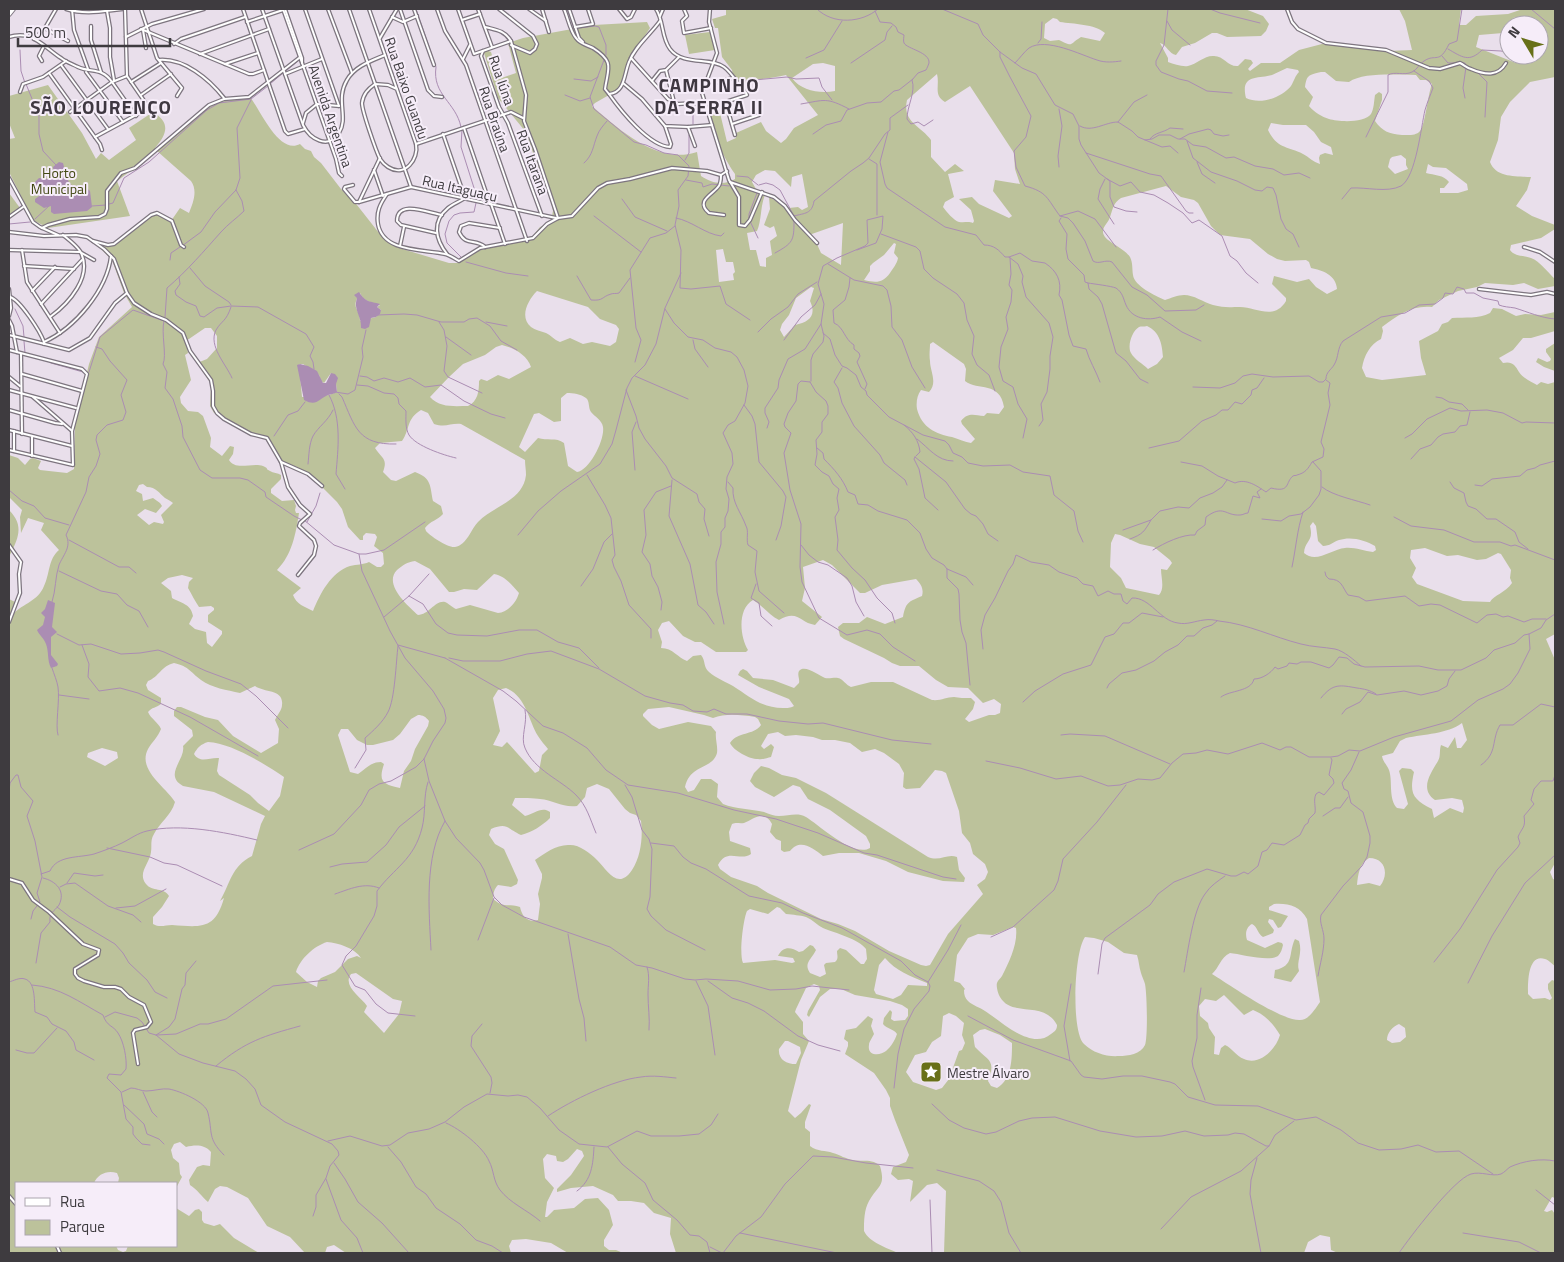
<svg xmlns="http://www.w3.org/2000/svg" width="1564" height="1262" viewBox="0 0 1564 1262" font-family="'Titillium Web',sans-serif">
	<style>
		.green { fill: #bcc29b; fill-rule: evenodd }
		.water { fill: #ab8db3 }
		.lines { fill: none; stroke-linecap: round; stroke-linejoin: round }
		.stream { stroke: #ab8db3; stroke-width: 1 }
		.street-casing { stroke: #7d757f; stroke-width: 4.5 }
		.secondary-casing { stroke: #7d757f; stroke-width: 6 }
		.street { stroke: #fff; stroke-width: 2 }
		.secondary { stroke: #fff; stroke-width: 4 }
		.labels { text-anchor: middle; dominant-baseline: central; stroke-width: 4; stroke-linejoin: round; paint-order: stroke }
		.street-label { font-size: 14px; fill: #3e3b3f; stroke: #f6edf9 }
		.park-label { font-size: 14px; fill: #424812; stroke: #f6edf9 }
		.poi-label { font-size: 14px; fill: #3e3b3f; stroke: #f6edf9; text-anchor: start }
		.district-label { font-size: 19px; font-weight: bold; letter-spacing: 1px; fill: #3f3841; stroke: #f6edf9 }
	</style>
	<rect width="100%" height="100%" fill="#e9dfeb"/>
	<g class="green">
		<path d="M726,9H1245L1263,16L1269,24L1266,31L1261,36L1227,37L1217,33H1212L1195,43L1182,47L1176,55C1169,54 1167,45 1160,43L1168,58V62C1174,64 1182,67 1188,66C1197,64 1205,55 1214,56C1224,56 1228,67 1238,66L1245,59L1251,60L1253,63L1248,69L1250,71L1261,63H1280L1299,50L1322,44L1388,51L1412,50L1405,21L1399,9H1461L1459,25H1466L1476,16L1508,14L1523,9H1555V77L1530,82L1510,102L1501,117L1498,140L1490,162C1496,178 1516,176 1531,177L1527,190L1516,206L1532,216L1555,225V229L1541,238L1511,245L1510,250C1515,257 1523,255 1531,258C1540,261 1548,273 1555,279V286L1538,289L1524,283L1513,285L1485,283L1477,287L1458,291L1439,300L1432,307C1412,305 1398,315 1382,327L1383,331L1381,339C1370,344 1364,356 1362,368L1366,377L1382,380L1426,375L1421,358L1419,341L1438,331L1442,324L1448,322L1452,318C1466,317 1478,319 1490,313L1493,308L1502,309L1516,316L1525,314L1541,315L1555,312V331L1531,338H1523L1513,350L1499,358L1503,363C1512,361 1515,365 1519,372C1523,378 1531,382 1537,385L1541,382L1548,384L1555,382V634L1546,639L1555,660V863L1550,872L1553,879L1555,880V966C1552,964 1549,960 1545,959C1527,953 1528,985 1528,994L1533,999L1545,998L1550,1000L1552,998L1548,989V984L1552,980L1555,981V1198L1552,1197L1544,1211L1547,1212L1552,1210L1555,1214V1253H1338L1331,1250L1330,1237L1320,1235L1308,1242L1304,1253H944L946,1191L937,1183L927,1185L910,1202L913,1181L909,1179L898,1180L891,1174L893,1167L906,1162L909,1155L895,1120L890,1106V1098L886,1090L874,1073L845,1054L848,1046V1042L844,1039L846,1030L856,1028L868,1016L873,1019L871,1026L874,1034C872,1038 869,1042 869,1045C867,1056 880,1056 886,1051C891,1047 895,1040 897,1034C894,1029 887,1029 883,1024L884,1018L890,1010L892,1012L891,1019L894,1021L905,1020L908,1016V1009L902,1005L890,1001L855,995L841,989H830L820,997L809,1017L807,1015L808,1011L820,990L819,986L814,984L806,988L796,1009L795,1012L803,1022V1034L809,1041L801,1060L788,1111L795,1118L801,1113L809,1104L811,1105L805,1122V1128L810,1132V1146C818,1152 825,1150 833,1153C840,1155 846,1159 853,1160C863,1162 872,1158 880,1166C886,1187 878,1185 869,1201C864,1210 864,1221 864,1231C869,1242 887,1248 898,1253H676L670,1234L671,1218L654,1213L644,1203L631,1201H618L613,1195L593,1186L571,1188L557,1192V1189L571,1175L584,1156L582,1151L577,1149L568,1159L563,1162L557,1161L556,1156L547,1154L543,1159L545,1178L554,1188L547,1202L545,1217H547L554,1210L574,1208L585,1199L598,1198L609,1210L613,1225L604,1240V1246L609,1250H616L623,1253H568L551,1243L526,1239L512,1240L509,1246L511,1253H346L334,1245L327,1247L325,1253H305L290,1237L267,1226L248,1198L227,1187L220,1186L215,1189L208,1202C201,1196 198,1190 190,1185L189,1180L197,1167L203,1165L210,1166L211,1152C204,1144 195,1145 186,1147L180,1142L174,1144L171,1150L173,1158L179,1163L180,1174L182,1177L176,1188V1183H118L119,1178L117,1173C107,1170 98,1174 94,1183H16V1246H116L118,1250L123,1252L126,1251L128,1246H176V1208L189,1216L195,1210L199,1209L202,1212V1220L204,1223L214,1226L220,1224L234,1238L259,1253H9V599L17,603L13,614C24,603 38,601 44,586C50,574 48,559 59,550L41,530L44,523L28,518L21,533L20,517L22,510L9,497V455L18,458L25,465L30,459L33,458L41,461L38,468L40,470L67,473L74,469L75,424L89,364L99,337L132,307L124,293L112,260L95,243L108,246L114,245L151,216L157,215L171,221L180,208L189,213C193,203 198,191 191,181L157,151L117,181L130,216L48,228L33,220L9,172V139L15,138L9,123V96L48,85L82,133L96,159L101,153L109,160L136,140L129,128L153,112C171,123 167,134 155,148L157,150L213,103L250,97C261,111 279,155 300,144L305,149L311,151L314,157L321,163L341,189L357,205L379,233L388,242L399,248L449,263H458L473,252L531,238L540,227L551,222L553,211L551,202L525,131L498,98L484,53L486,50L491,52L499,79L516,73L508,43L523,38L594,25L647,22L650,28L629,60L621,83L616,91L595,103L592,106C620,130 657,165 697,152L701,176C711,183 724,186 735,179V174C721,153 715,139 710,114L720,113L727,142L736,138V133L761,122L766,131L781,143L786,139L794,128L818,115L786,75C775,78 764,78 752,81C747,82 745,84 740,84L733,76L732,70L722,57L718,28H715L712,19L726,15ZM1053,18L1057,19L1060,22C1073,24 1095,24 1105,33L1100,41L1081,37C1068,45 1074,47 1059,40L1050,41L1044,38L1045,24ZM1509,25H1539V55H1529L1523,62L1516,63L1476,47L1479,35L1503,33L1509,34ZM823,63L835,66V91C821,94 801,91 792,78L813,64ZM1287,68L1298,70L1299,72C1295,76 1294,81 1291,86C1281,98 1260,105 1246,98C1240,74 1258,79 1272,75C1277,73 1282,70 1287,68ZM1321,72H1325L1336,81L1349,82C1363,72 1398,75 1416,75L1420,80H1426L1432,84C1428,94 1425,126 1420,131C1416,136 1408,135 1402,135C1389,134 1382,131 1375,121L1382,100V94L1379,92L1375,95C1374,101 1374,109 1371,114C1365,123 1339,122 1329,119C1322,117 1314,112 1309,106L1313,97L1305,87C1307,75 1308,75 1321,72ZM937,74C940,86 933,95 945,102L970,86L1014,153L1015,169L1020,184L995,180L993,191L1012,216L1009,218L979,204L972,197L959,199L971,210L974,221L973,223C968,221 965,223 959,222C954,221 946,211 943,207L945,202L954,197L948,174L964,171L955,164L945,172L931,157V140C920,125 902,122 907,100ZM1271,123L1283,125H1306L1314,132L1321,142L1331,147L1333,155L1325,153L1320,155L1319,158L1320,164C1313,162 1309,157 1303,154C1287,146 1277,149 1268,130ZM1401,155L1406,159V165L1408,169L1395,174L1388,167L1390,159L1392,157ZM1428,164L1433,167L1446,168L1467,184L1468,190L1458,193H1440V188H1444L1449,182C1444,175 1434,175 1426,173ZM765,170L775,171L791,187L792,177L802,174L808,207L802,210L798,207L789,208L769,197L770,209L764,225L770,228L774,226L777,236L770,241L772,255L766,258V267L760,266L756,250H750L747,233L757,231C762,219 760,207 765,195L756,189L752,182L756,175ZM1166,186L1181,197L1194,200L1198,203L1211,226L1220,235L1250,239L1268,254L1277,259L1285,261L1306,260L1309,262L1311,268C1322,270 1336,275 1337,289L1327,294L1316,287L1309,279L1297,282L1274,276L1272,284L1286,298V301C1274,321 1256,307 1240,307C1230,307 1224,308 1213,305C1203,302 1194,295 1184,295C1178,295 1171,298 1165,300C1156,296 1134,286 1133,275C1132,269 1133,263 1130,257C1124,247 1102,241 1103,231C1103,226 1109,222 1110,217C1113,209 1113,203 1121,198ZM843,223L841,265L821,253L816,242L809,235ZM894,243L896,244L894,253L898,258C897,264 893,268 890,273C883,283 876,283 864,280L870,271V266L873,263L884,255ZM723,249L726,262H733L735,272L733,274L734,280L719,282L716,250ZM811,287L814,288L810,301C817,316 809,322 795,325L784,337L780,330L782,324L789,315L796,298ZM537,291L588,307L600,319L616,325L619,329L616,342L610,346L592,342L583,344L570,338L560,342C554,340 551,335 546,333C541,331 535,330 531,327C519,317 528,300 537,291ZM360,293C363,301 372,303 380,305L377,307L381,310L376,317L360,321C360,308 350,309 360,293ZM1147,326C1160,332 1162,344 1163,357L1157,364L1148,369C1143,364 1134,359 1131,353C1127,346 1132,331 1139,327C1141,326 1144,327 1147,326ZM205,328H211L217,336V348L207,359L197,363L211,384L210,406L214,413L251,435L265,438L269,441L279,461L297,467L309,474L337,502L342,509L348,527L360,540H363V536L366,533L375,534L377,537L374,546L383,553L384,564L381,567H377L369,562C363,565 357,564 350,566C331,572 320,594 313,611C305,607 296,604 293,595L301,588L277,570C292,555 296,533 299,513H296L295,510L296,506L294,500L282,501L271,493V489L281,479V475C278,473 273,473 270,471C264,468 270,469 263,466C253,462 235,471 229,460L233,454L234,447L230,446L222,456L210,447L211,438L203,416L198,412L188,411L181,403L180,397L191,380L185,355L188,353L186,341ZM933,342L964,364L966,369L965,381C978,391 1000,381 1004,407L999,414L987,413L984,416C974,415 968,412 961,421L962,424L975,439L971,443C965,442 959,439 952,437C936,434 922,428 917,409C916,403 917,395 921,390L929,392C938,383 930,371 930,361C929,355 930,349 930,344ZM502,345C514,348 527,355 531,367L509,379L498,375L487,381L481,379L479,381C479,391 478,401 468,406C454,406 440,408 430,397L449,377L463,364L485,355L496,347ZM299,364H303L319,375L321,381L324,383L331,373L336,384L337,392L329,395L302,397ZM567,393C573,393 581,394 586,398C590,401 588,408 591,412C595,417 602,420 603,427C605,439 590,470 577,472L568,466L564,443C556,437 547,441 538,438L525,452L519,447L534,414L539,413L554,422L561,421V398ZM421,410L428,413L434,424C446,428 450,423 461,424L525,460C525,465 526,470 526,475C523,501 493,506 478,522C471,529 467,545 455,547C448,548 430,536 426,531L425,528C430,521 438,520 443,514L441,506L433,501C430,487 432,478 415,472L396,481L391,480L383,472C388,458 382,459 375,448L380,443L402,441C410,430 406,419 421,410ZM143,484L147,487C156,487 159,493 165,498C168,500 171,501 173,503L161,515L164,522L163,524L154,522L149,525L137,515L145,509L156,513L162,506L160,503L153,498L143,501L142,494L136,491L139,485ZM1313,522L1316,526L1318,541L1323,546C1330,546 1333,542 1339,540C1351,536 1365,540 1375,546L1376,550L1373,552C1364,551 1354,547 1345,548C1332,549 1316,564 1304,553C1305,540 1314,542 1310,526ZM1115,534L1120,535L1140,544L1154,547L1170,560L1172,563L1167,570L1161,569C1161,578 1165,588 1159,595L1126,588L1121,578L1110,567L1111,543ZM1425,548L1447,556L1458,555L1477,560L1486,559L1498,553L1501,554L1511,570L1510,578L1512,583C1505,593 1494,595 1490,602L1463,601L1417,584L1412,577L1416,568L1410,558L1411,550ZM823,560L832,565L860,593H865L882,585L916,579C921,584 924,589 922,596C908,602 906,602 903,617L885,624L867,617L859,623H843L838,627L840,636L844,639L884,658L892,663L900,666H919L936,680L948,687L968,688L983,703L994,699L1001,704L1000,713L995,715H989L969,722L965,719L973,709L975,702L971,698C964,698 959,698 954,697C946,697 941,701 932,700L893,682H871L851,687C846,685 843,679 838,678C834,677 830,679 825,678C819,676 805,664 799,671C797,675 800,679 799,683L794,688L773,680L753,678L747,671L743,669L740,671L738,675L759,687L789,699L794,706C790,708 788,708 783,708C762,708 750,697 733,686C726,682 716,678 709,672C703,667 706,661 701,655L693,656L687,661C678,658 673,648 661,648L662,642L658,630L662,623L669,621L683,636L695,642H701L716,652H746L748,650C740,637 737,609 753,600C763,606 770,616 779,620C798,609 800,623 815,625L822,617L802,601L805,588L803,567ZM415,561L430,569L449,592H454L464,589L477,590L494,574C505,576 512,585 519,593C516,603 508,612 498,613L470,605L456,609C452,607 448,603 445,602C435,600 429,615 418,615C408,606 383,584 397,570C403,565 407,562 415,561ZM182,575L193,578L189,582L188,588C192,595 195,601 199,607L211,606L214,608V610L208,615V622L222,631V634L212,647L207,643L206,632L195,629L189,624L193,616C191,604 181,603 172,598L171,591L161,583L168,578ZM174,663C190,667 189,671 201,680C212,688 227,690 240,693L255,686C265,693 284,689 282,705C282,710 277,715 275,720L279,729L278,743L261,753L233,736L218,720L205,717L181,707H177L174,711V716L192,730L193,736L183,746C186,759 163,775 183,786L214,792L265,816L261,824L252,856C231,867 231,882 220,901L224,898C215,930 201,927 172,925C165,925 160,928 153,924V917L162,907L169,896C164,887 152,892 146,884C137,873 150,863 151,852C152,846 150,840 154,834C160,822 171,816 175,802C166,787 137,770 148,749C152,742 158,737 161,729C158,722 151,719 148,712C152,707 156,708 161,704V698L148,690L146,685L148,681C159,677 161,666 174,663ZM506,688C526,696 528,719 538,736C541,741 545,745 548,749L542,755L539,771L535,773L507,742L502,747L493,745L500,731L493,698L498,690ZM669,707L704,715L713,718C726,713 741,715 755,717L758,719L761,725C753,736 738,731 730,743C734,751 749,759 758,759C762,760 767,758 771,757L774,747L771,744L764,749L761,746L768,734L778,732L785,736L796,735L813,737L822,740H835L850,743L862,752L875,749L884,753L899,764L904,773L903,787L906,789L920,788L935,770L942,771L946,773L959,811L962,833L970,843L973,854L985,864L988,872L985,879L977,885L983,894L948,934L930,965L926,966L921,965L889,951L855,931L838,924L821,919L768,893L757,886L731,877L720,869L718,865C727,847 740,862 751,854L750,848L730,841L729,832L732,824C737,822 739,824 744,823C754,819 764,809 772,824L770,832L776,839L781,841V850L784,852L790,851C800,838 813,848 823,856L839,853H859L886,861L908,872L943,881L964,882L965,878L959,870L957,857C947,853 940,862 928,857L826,793L796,778L782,775L769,768L761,766L754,773L750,781L755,787L774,797L793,785L800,787L808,799L830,810L866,836L870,844V848C854,858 819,825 806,817C797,812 789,816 779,816C774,816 769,814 764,812C751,809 736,809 723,804L717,797L718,784L711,779H701L694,790L688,792L685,787C690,764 712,770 717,753C718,746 715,739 716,732L711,726L688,722L659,729L652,725L643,716V714L648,709ZM418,715C423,715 426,717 429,721L428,726L415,749L411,761L404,771L400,788C383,784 378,782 384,764L381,762C370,762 366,769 358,774L350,772L338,735L341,729H348L357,740L367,745H373L393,740L400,734L411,719ZM1462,723L1467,740L1461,748H1457L1455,737L1448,748L1441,745C1439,751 1441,756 1438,761C1431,773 1419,789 1435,800L1452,798L1462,800L1464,808L1463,813L1450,808L1434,818L1432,809C1413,799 1409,794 1414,772L1411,769L1402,768L1399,771L1408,804L1404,809L1397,808C1389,800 1392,784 1390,774C1389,766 1383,763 1382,756L1393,753L1400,741L1406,738C1424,734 1447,734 1462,723ZM208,742C231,743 265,764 284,777L280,796L269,811L258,803L250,795L219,775L217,771L219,758C210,757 200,764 194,754C197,748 201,744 208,742ZM102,748L117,752L118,758L105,766L87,757L88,753ZM597,784L609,789L625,809L630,813L636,815L641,821C643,837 641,856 632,870C618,891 607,870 597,860C590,853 580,845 570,845C557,844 545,853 535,860L542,874V878L538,894L540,904L538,920C527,923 522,916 520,907C509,903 505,909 493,899C493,894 494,889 498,885L511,887L517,884L518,880L504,849L495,844L489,835L491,829C508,822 507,829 521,835C532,832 542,826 550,818V812C541,806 535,814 525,816L512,805L515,798C521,798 535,798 540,799C553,800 563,808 577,806L585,797L587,788ZM1369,858C1386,858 1389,875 1380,886L1369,883L1357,885C1358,875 1359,864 1369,858ZM1274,904C1288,903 1300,906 1307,919L1320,1002C1315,1009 1309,1020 1300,1020C1281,1021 1230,985 1212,974C1219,968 1220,958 1230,953C1240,954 1269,962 1278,956C1281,953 1282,949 1283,945L1282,943L1278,942L1265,948L1247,940C1245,934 1246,927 1252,924C1258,927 1257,933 1263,937L1273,933L1274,930L1268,922L1269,919L1273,920L1278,928L1281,927L1288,916L1269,910V907ZM777,907L780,908L786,914C794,915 799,915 806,917C813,920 817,925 823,928C835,933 859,939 866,949L867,959L864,964H861L846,950L840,948L837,951C837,956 839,958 835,962L826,963L824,965L826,974L820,977L810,973C803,963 812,959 816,950L813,946L810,945L803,951L799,952C791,947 783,946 778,956H779L793,958L795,962L792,963L775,960L743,963C739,955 743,920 747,911L750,909L768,914ZM1013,927L1016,928C1018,944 1009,962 1002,976C1000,979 998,980 997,983C996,986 998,994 1000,997C1012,1018 1044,1000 1057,1025C1057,1030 1055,1031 1051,1034C1031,1051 1001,1021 985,1011C980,1007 973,1006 968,1001C965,998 964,995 964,990L965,989L960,983L954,981L957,955L968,938L978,934L993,935ZM1085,937L1094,938L1108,942L1124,953L1137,955C1139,961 1139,967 1141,973C1142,977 1144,980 1145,984C1147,993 1148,1037 1145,1045C1141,1054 1128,1056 1119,1056C1107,1057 1093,1053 1084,1044C1071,1032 1074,952 1085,937ZM327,942C338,943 355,948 361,958L357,956L348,959L335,972L321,978L318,981L317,987L307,982L296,972C300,959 314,946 327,942ZM885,958C896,971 910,976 927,983V986L908,985L901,995L893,999L876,994L874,990L879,965ZM356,973L393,999L402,1001L399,1014L384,1033L364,1012L367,1006C361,997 342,986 351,974ZM1224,995L1244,1015L1253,1010C1266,1015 1273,1024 1280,1035C1276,1049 1260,1066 1244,1059C1236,1056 1232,1048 1225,1045L1221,1048L1219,1055L1214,1054L1215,1037L1209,1028L1208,1023L1200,1016L1199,1006L1205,999L1216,1001ZM949,1013L956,1016L964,1023L962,1035L965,1043L962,1050L959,1051L949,1079L942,1088L936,1090L913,1082L906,1072L915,1055L926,1052L932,1042L941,1036L943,1016ZM1399,1024L1405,1028L1406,1037L1400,1042L1392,1043L1387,1040C1387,1033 1392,1027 1399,1024ZM985,1029L1000,1035L1012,1043C1012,1059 1012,1079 997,1088L991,1086L988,1081C996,1059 989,1062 975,1047C974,1043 974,1039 973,1035L980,1030ZM785,1041H788L800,1047L801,1053L796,1064C786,1064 778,1059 779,1049Z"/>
		<polygon points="710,32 715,50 689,54 685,35"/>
		<polygon points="9,193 20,208 9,217"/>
		<polygon points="1555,343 1555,371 1544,367 1536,362 1538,358 1547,362 1550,361 1551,359 1546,352 1546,349"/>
		<path d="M9,510C25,526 18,539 9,557Z"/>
		<path d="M1295,939L1299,941C1303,954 1296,961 1299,971L1291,982L1274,978L1275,970C1295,966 1288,953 1295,939Z"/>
	</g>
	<g class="water">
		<path d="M59,162L63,163C66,173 66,187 79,187C85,188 86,187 90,191L92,207L87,211L54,214L51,212V206L44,208L35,202V199L42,194L34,187L35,182L39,178L48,179L54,177L53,167Z"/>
		<path d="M359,292C366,303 370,301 380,304L377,307L381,310L380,314L376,317L371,318L369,327L365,329L361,328C362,316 353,310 357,298L354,295Z"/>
		<path d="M300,364L308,366L317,371L323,383H326L331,373L335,374L338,378L336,384L337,392C334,394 331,394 328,395C318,399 317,407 304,400L297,365Z"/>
		<path d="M48,600L55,603L52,627L57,632L51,637V655L58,664L57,666L51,668C47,660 49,652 46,644C44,638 39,635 37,630L43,625L45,617L41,613L45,609Z"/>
	</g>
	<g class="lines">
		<g class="stream">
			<path d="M416,9L436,67C432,95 456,102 461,127"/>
			<polyline points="567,9 574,28"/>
			<path d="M817,9C833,25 862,23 878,9"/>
			<polyline points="942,9 978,24 983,35 1000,52 1022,68 1036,74 1055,105 1073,114 1079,126 1079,139 1081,145 1099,173 1110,181 1110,197 1114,207 1126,211 1137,212"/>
			<polyline points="1168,9 1164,45 1156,61 1156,65 1161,72 1179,79 1188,81 1207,91 1232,93"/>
			<polyline points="1210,9 1220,13 1260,23"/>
			<polyline points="1531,9 1555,29"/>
			<path d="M875,11L880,22L891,23L896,27L898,32L904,35C904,36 903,41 904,43C907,49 930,52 929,63C928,66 927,68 926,70L918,73L912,80C916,92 907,106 907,119L911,124L918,122L924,126L933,120"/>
			<polyline points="1167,21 1172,30 1190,45"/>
			<polyline points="579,28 595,26 599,27 606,45 606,55"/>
			<polyline points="1038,43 1041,39 1042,22"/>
			<path d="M1448,49C1462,57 1469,63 1482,50L1501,51L1509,53"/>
			<polyline points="20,50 21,71 25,83"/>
			<path d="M1000,52V57L1010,77L1031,116L1026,137L1014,151L1016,167L1025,186C1048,192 1047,199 1060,216L1068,218L1073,223L1085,241L1093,261C1099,265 1105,259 1112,262L1132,287L1147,295L1165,311L1196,310L1204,305"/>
			<polyline points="1516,55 1522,55"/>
			<polyline points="1442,56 1448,63 1465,63 1466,67"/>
			<polyline points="806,58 824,50 842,21"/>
			<polyline points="604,60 590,97 594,109 634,142 646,145 664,153 678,155 689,166 688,176 678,190 679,206 675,225 681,250 680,288 691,289 720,286 726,304 750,320"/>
			<polyline points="851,63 885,40 887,32 892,26"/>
			<path d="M1015,63C1020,58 1024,52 1029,48C1046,37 1081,55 1097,60C1105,63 1114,62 1121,61"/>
			<polyline points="286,71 298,61"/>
			<polyline points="1478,73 1487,82 1485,117"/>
			<polyline points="574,79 591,81 598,77"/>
			<polyline points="743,81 787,77 796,79 819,78 822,87 832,100"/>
			<polyline points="26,84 39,116 39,134 43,151 56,165"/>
			<polyline points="270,84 283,73"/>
			<polyline points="565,95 580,101 590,98"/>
			<polyline points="1465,98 1463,88 1466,67"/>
			<path d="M801,104C825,100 826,97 849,109"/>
			<polyline points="1118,122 1134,102 1147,95"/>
			<polyline points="693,124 693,106"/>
			<path d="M1080,126C1092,133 1105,122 1118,122L1132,131L1138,137L1162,147L1170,146L1178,153"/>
			<polyline points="462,129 461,147 475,191 476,198"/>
			<path d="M888,132L880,162L885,184L887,188L945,227L976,235L984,245C994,245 999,250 1005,257H1009L1018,264L1023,276L1022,282L1026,297L1049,323L1053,337L1050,356V369L1047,392L1041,404L1043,420L1039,426"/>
			<polyline points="813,134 826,125 841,121 847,110 867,103 881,102 894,91 899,90 913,79"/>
			<path d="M1366,137L1388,92V75C1395,71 1404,76 1412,72C1417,70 1419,64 1424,61C1436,53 1439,65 1449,44L1457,41L1462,9"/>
			<path d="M1150,139C1155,132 1163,133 1170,128L1183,129"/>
			<polyline points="1180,139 1189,134 1208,129 1211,130 1214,134 1223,136 1229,135"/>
			<polyline points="1145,140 1152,139 1159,135 1170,135 1178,139 1185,139 1193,145 1206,147 1226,158 1234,157 1255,166 1273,169 1284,175 1299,173 1310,178"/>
			<polyline points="1187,141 1193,158 1211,172 1237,181 1255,190 1262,191 1267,187 1273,188 1276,195 1281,219 1286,229 1293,234 1299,247"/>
			<polyline points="1086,153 1150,174 1161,176 1186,211 1189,213 1193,213"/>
			<polyline points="869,159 877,164 877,215"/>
			<polyline points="685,160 689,153 689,135"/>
			<polyline points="1197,162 1202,174 1215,183"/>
			<path d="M584,163C593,155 593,146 597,136C599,130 603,126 607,121"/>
			<polyline points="1059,167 1058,156 1062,126 1059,109"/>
			<polyline points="737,176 748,177 758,185"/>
			<polyline points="1105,179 1100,189 1098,199 1114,224"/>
			<polyline points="1107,179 1120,186 1131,182 1140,192 1154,195 1168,203 1183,213 1192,223 1199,220 1222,236 1230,256 1237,261 1246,273 1258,283"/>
			<polyline points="686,180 702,183 703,187 712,184 729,186"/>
			<path d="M759,185L766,183L773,185L780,190L794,216C805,213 812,214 814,201L851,171L863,163L869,158L885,134L890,130V118L908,105"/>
			<polyline points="622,199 635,217 667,231"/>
			<path d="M1342,199L1351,188C1366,187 1387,193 1401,186C1416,177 1421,127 1425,110C1427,103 1430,96 1433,88L1429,81L1414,71"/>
			<polyline points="109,204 113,203 124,178 149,162 207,110 219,103 251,99 268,86"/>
			<polyline points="92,206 106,205"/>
			<polyline points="594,216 641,252"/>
			<polyline points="1060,216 1078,211 1095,219 1116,247"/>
			<path d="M676,218C692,221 705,234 721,236L724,233"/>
			<polyline points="749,218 749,214 757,193"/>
			<polyline points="1061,218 1059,221 1067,234 1066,249 1068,259 1084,275 1085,282 1088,283 1089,289 1098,297 1102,304 1116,353 1126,361 1140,379 1148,383"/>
			<polyline points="35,219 49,206"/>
			<polyline points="750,221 758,238"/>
			<polyline points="9,224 30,222"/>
			<polyline points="881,234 916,247 920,251 924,269 933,278 957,294 964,303 967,320 974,336 972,354 977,365 989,375 995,391"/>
			<polyline points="182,246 201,232 215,212 236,190 240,178 237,128 251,100"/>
			<path d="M775,253C793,243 794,241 794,221"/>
			<path d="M1009,257L1020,253L1032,261L1045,263C1057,271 1062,281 1059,295L1062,300L1069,335L1073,346L1086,349C1089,360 1096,371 1100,382"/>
			<polyline points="462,258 447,243 445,234 449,221 454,215 460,213 474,212 476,203"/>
			<polyline points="1010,258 1011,274 1009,285 1012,290 1011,302 1006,317 1008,329 1001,347 999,367 1003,381 1013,387 1018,404 1027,419 1023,438"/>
			<polyline points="170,260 171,253 180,247"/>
			<polyline points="466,262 506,273 528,276"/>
			<polyline points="828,264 854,280 883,286 887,290 891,306 892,327 902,340 912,367 925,388"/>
			<polyline points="190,268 205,286 229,302 231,305"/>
			<path d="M577,276L591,300C604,301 601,297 611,294C613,293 616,294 619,293L630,278"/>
			<polyline points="179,277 180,284 175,291 176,295 186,302 196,306 200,316 204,317 217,308 231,306 258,307 306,334 314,347 310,356 313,362 314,369"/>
			<path d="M850,278L849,287L845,300L833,310L834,323C844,327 844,339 854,345V349L859,353L860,356L857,362L867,384L865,389"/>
			<path d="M1088,283C1094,284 1111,286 1116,288C1123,293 1123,298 1126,305C1132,319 1148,321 1160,317L1182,332L1201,341"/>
			<path d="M231,307C226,322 222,320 216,330C208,346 226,364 232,378"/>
			<polyline points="15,309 23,326 24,337"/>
			<polyline points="665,309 674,323 688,337 703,340 715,348 731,352 737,357 744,370 748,386 745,403 735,421 728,425 723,433 732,453 733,464 727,477 726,489 729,499 728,511 725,518 725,527 721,532 721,544 716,562 717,592 724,624"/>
			<polyline points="378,315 404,314 417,315 441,322 464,322 469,319 477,318 490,326 501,341 517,350"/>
			<path d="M165,317L167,288C187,271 204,251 221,232C228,224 237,218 244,211L242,201L236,190"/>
			<polyline points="439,322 444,330 447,346 444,371 448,377 482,393"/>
			<polyline points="486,322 507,326"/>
			<polyline points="758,332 771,319 788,307 798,294 817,282"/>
			<polyline points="823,333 830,339 835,355 842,366 847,368 856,375 861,387 866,391 867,395 889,417 923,435 945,441 949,445 953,453 962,457 968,463 983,466 1010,465 1023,472 1050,476 1054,495 1074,511 1078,531 1083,542"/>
			<polyline points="446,337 471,355"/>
			<polyline points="693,340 695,349 708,367"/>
			<polyline points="784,340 801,317 815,305 821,294"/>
			<polyline points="24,341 25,353"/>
			<polyline points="41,359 50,362"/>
			<polyline points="635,362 641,340 636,328 630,270 650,238 666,233 675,226"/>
			<polyline points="51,363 83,372"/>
			<polyline points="842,368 834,382 838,388 842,403 854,426 880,455 884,463 905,480 907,485"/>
			<path d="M89,372L100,337L133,310L164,321C161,333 167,356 163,364L167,372L165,388L173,399L182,426L183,437L200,470L212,478H240L248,480L265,492L266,497L294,516L302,520"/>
			<polyline points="360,376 367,377 374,381 384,378 398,382 410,378 425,387 441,385 464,401 491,414 505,418"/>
			<polyline points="635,376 688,399"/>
			<polyline points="811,381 811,360 813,354 823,342 824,336 821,324 824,304 818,284 823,266 837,258 865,246 868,243 867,220 883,216 882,229 876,243 857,250"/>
			<polyline points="810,382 801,381 798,384 796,401 788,413 784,424 785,427 791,433 784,453 790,490 801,524 800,567 802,582 819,618 847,635 867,630 880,634 893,647 915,661"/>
			<polyline points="810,382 816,392 826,401 828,406 828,414 822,422 822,432 816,440 817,454 815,465 822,472 829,476 833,484 839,489 837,498 839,510 835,517 838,540 837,550 852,568 865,580 877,598 892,613 895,623"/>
			<path d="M357,385L368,386L384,393L394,394L398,398L399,404L406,411C406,418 405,428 409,435C416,446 443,455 456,458"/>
			<path d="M1193,387L1220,388L1235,383L1243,376L1252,374L1273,377L1309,376L1319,382H1323L1326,379C1326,372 1331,370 1334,365C1339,357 1337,348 1343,341L1381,317L1405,313L1419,305L1435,304L1443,298L1445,293L1453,294L1457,287L1464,289L1466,293H1474L1483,298L1498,301L1499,305C1504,307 1509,307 1515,308C1528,312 1541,318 1555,319"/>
			<polyline points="626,390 636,416 639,428 645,439 666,466 672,478 697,494 699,502 705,509 704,519 709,536"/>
			<polyline points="335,392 348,394 355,390 363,357 362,348 366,330"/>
			<path d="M339,394L342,397C355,427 358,445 396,444"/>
			<path d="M329,395C342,419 338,449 336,474L345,489"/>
			<polyline points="1436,397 1442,398 1449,402 1462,404 1468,410"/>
			<polyline points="744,405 752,416 755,424 759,462 783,491 786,497 781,526 776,540"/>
			<path d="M904,425C913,432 919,441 920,452L916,456"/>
			<polyline points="767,428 769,422 765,413 765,408 778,388 779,380 788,359 805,349 821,324"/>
			<polyline points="274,436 288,415 298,411 305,402"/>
			<polyline points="1405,438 1412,434 1427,419 1450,408 1461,411 1487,410 1503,413 1522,423 1526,422 1555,423"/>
			<path d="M917,439C929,448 937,461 953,461"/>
			<path d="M817,448L823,453L824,459C834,469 843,479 848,492L855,495L858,504L868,505L878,511L907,520L920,533L926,549L932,558L944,565L947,569L966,577L973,585"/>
			<polyline points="1149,448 1179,441 1202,421 1216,415 1222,410 1228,410 1235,402 1242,404 1251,395 1252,390 1257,388 1264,378"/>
			<polyline points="915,457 946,482 965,509 971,514 976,516 983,524 988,534 998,541"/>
			<polyline points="915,457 914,459 919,469 925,498 938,510"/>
			<polyline points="1411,459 1420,449 1431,445 1438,437 1443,434 1455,432 1460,426 1467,425 1470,412"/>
			<path d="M1181,462L1202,466L1218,476L1235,483C1246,478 1257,486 1266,492L1271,488C1291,493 1285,482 1293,476C1294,475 1296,476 1297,475C1305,473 1308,469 1312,462L1323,457L1324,449L1321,442L1330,405L1328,393L1330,383L1326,380"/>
			<path d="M308,464C309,455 309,444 313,436C318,427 328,421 333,410"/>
			<polyline points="635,470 632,432 636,422"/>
			<polyline points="587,475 605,505 611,518 615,555 612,560 614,567 621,581 629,605 651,629 651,638"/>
			<polyline points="672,480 669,516 690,564 698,605 706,612 714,624"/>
			<path d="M728,482L733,488C732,503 741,512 746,526C749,531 746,539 748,545L757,551L755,572L759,591L784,613"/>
			<polyline points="1450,482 1454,488 1464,493 1466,502 1468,506 1476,509 1487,519 1496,519 1515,532 1519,542 1528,549"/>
			<polyline points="1475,485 1482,486 1492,479 1520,476 1527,470 1535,468 1540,465 1555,461"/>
			<path d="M1322,487C1333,496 1356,500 1370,505"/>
			<polyline points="9,490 22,501 34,506 45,518 69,525"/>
			<polyline points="1394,517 1411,526 1444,530 1474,542 1500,542 1511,546 1515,545 1555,560"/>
			<polyline points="1262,519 1281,521 1289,516 1301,514 1310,507 1319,495 1321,489 1321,471 1313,462"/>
			<polyline points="304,520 334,545 359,554 366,554 384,550 425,522"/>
			<polyline points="307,522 316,506 320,493"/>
			<polyline points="1123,530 1151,520 1160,511 1178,507 1189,508 1200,498 1213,493 1222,487 1227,480"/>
			<polyline points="518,535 538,511 561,491 600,464 612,444 616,430 627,388 632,378 645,365 656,344 665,308 681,273"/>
			<path d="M1130,539C1143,534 1144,532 1151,520"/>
			<polyline points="69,540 119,567 129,567 136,573"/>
			<polyline points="801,545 809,555 818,562 828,565 847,578 852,586 856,602 864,616"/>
			<path d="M1153,550C1164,543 1183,534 1195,535L1197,531L1205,525L1206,517C1224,504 1225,516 1240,515C1243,515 1245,513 1248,513L1253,496L1260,498L1257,492L1261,489"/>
			<path d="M1292,567C1296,548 1297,530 1303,512"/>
			<polyline points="947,569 947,578 958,589 959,594 960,620 962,632 966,643 970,685"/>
			<polyline points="59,571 101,591 117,594 127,605 139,611 148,627"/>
			<path d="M1325,572L1326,576L1329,579C1342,579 1342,587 1348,595L1359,597L1366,601L1405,596L1419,606L1431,604L1440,605L1477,623L1487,615L1496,614L1503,617L1508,616L1524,622L1532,619H1546"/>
			<polyline points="756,584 751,598 759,603 761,616 772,626"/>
			<polyline points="581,586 593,569 604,542 612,534"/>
			<polyline points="409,596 423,604 436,624 448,633 457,635 487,636 519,630 537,630 558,642 579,648 599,668"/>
			<path d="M52,602C56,590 55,577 59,565C63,555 72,547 66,535L86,492L89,477L96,466L100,454L96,440L97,435L107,425L123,420L126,412L121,395L127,380L110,361L102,349L96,347"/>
			<polyline points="661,610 662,602 658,587 652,576 650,564 642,552 646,535 644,510 656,492 671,486"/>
			<polyline points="384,617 409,596 429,574"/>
			<polyline points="57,634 79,645 91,644 121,654 140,653 158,650 164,652 206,671 241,684 256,696 288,728"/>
			<polyline points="82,645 89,664 88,677 99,691 120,688 138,693 190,717 258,756"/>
			<polyline points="398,645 445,658"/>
			<path d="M983,649L981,630L985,615L995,598L1008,571L1013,564L1016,555L1031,562L1049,565L1059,572L1077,578L1083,584L1093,586L1098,596L1108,591L1114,594H1121L1123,601L1127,604L1132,598C1150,597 1160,621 1178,623C1187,625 1195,621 1204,620C1209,619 1215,620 1219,621C1248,624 1273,637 1301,644C1312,647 1324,647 1335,649C1344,651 1354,660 1361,666"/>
			<polyline points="445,658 503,691 516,701 543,726 563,733 587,748 606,770 628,785 678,793 734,810 776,819 818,833 864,853 877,855 943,877 956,879"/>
			<polyline points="449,658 463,661 500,661 527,654 551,651 599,669 645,696 670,703 683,705 693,711 707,712 714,709 726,714 747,714 779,721 808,724 823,723 892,740 931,744"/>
			<path d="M52,668C54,674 57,681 58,687C60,700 55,726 58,735"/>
			<polyline points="1107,688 1109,684 1122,673 1136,670 1154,661 1165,652 1178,645 1187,636 1194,636 1203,628 1212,625 1217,621"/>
			<polyline points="59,695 89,699"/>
			<path d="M1221,697C1230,690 1251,692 1254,679C1262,679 1271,673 1275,667L1278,669L1287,666L1289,663L1297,664L1301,662H1311L1329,668L1333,665L1339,657L1347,658L1354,664L1365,667L1419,666L1438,670H1461L1486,658L1494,650L1515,643L1524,635L1529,634L1541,628L1546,620L1555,614"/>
			<path d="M1321,698C1333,683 1340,685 1357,688C1364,689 1370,690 1376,694"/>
			<polyline points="1023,702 1035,691 1063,674 1091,665 1105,637 1114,634 1123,623 1129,623 1142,613 1163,617"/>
			<path d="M525,710C528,723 520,737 525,748C534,770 561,780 576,795C587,806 590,819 596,833"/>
			<polyline points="1342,714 1346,709 1360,702 1368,692 1377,695 1404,691 1421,695 1438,691 1447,686 1449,679 1455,671"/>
			<polyline points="1061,735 1070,734 1105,736 1170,764"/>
			<polyline points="424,759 429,781 445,821 456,838 480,863 484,870 494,897 502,905 524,917 610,947 636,965 652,968 685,979 695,980 706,979 738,981 770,990 796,989 812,986 849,990"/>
			<polyline points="986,761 1020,768 1056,779 1081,776 1108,786 1120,785 1138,779 1152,780 1160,778 1172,763 1183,754 1196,753 1207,750 1228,754 1262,743 1280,750 1286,747 1291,747 1309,757 1331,757 1338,756 1349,750 1360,751 1394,737 1451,721 1478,700 1503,689 1510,684 1518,673 1530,649 1529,634"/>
			<path d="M1481,765C1498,753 1491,740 1500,725H1513L1541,704L1555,707"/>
			<path d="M355,768L366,750L365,738C373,731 383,722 388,712C395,699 396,662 398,646"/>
			<polyline points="625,785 632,797 642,830 649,839 652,849 650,897 647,909 651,916 666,930 705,950"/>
			<polyline points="9,791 10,783 16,775 18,775 21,787 33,801 27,816 35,841 42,877 37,893 40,902 33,911 31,919"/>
			<polyline points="1323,816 1335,808 1340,808 1348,797"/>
			<polyline points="651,843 674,846 683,857 691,863 706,869 749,896 782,903 803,913 842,928 901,961 915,975 928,982 930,986 929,991 914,1009 904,1029 898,1054 894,1088"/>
			<polyline points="107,848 150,857 164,863 177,865 222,886"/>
			<polyline points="299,850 334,834 361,805 369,790 379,784 391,781 416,767 424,759 433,741 445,723 446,718 444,709 433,691 405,658 390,631 362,571 359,554"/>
			<polyline points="330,867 342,864 367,862 386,845 399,827 425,806"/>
			<path d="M41,874L50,871C57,855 79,858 94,854C103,851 114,847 122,843C130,839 138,833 147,831C180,823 224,832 257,840"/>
			<polyline points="67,883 74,873 95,876 103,875"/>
			<polyline points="60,887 66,884 75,883 108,906 133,915 141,922"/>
			<path d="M335,894C350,889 364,882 379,888"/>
			<polyline points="57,907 70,917 115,944 123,953 129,963 147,980 155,992 167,998"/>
			<polyline points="116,908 135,906 166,889"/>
			<polyline points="568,934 579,999 584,1018 586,1041"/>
			<polyline points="991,937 1013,927 1054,890 1058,881 1063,859 1097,822 1126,785"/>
			<polyline points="478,940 494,898"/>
			<path d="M431,950C429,910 424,857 445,821"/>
			<path d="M1434,962L1460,929L1497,870L1518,847L1520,843L1518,837C1522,827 1526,828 1524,816L1534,804L1531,800L1534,789L1541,781H1553L1555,775"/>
			<path d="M36,963L41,933L50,922C49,912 54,912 59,905C66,891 56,881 43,878"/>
			<path d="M647,967C650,976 648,985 648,994C648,1007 650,1018 649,1030"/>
			<path d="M1184,972C1188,951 1193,910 1205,894C1210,886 1218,881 1225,876"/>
			<path d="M1098,974L1102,944L1105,938L1150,905L1158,894L1174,882L1207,869L1231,876H1236L1244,872L1248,874L1258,866L1262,852L1267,850L1272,843L1284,845L1300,835L1305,825L1308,823L1309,819L1315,813C1316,806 1313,801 1316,794L1319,792L1324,795L1334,783L1333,779L1329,775L1332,760L1331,758"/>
			<path d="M1318,976C1320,964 1324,951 1324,939C1324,930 1319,923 1321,915L1343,886L1362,866L1367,857L1370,843V836L1363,812L1351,803L1348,791L1344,789L1342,783L1351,770L1359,752"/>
			<polyline points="696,981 708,1006 715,1055"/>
			<polyline points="708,981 732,998 748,1003 764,1011 798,1036 818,1045 840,1051"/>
			<path d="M9,982C13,981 20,977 25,979C36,982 34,1003 35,1012L47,1017L52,1024L66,1031L74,1042L76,1050L94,1060"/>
			<polyline points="928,982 948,950 961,925"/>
			<polyline points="1468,983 1492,936 1525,883 1555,855"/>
			<path d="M32,985C60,987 79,1002 103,1015C107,1027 113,1025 118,1033C124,1042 127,1059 126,1069L121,1075L109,1074L107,1078L121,1092L126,1119L133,1127V1134L136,1138L142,1144L150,1145"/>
			<polyline points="1201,988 1197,1015 1197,1038 1192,1061 1193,1067 1205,1100"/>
			<path d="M415,1016L388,1013L376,1004L365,990L355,986L342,965L346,956L356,946L374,916L377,906V891C394,868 414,860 422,828C426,813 423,797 428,782"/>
			<polyline points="968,1016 1013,1040 1071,1061 1081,1075 1084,1077 1102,1079 1123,1076 1142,1076 1170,1082 1175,1084 1188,1097 1215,1105 1258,1106 1296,1120 1316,1117 1341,1130 1358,1143 1379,1150 1401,1149 1418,1145 1436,1152 1459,1151 1493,1174"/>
			<polyline points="105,1017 115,1012 137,1018 142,1022 149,1033 156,1035 179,1054 203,1063 235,1071 246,1079 255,1089 261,1105 285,1122 332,1144 338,1151 339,1155 330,1166 326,1178 316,1195 316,1207 313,1216"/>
			<polyline points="482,1024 472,1036 471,1046 491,1077 492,1083 490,1093"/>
			<polyline points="156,1035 169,1027 175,1019 182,989 185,985 186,973 196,961"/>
			<polyline points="157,1035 176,1034 200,1024 208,1024 226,1019 273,986 327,980"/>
			<polyline points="16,1050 27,1053 34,1053 57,1028"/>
			<polyline points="1070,1061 1064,1026 1071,984"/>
			<path d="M216,1066C246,1041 264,1036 300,1026"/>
			<path d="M122,1092L131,1088C136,1088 141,1091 146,1091C154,1091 162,1088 169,1089C180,1091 206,1102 208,1113C213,1133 207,1138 224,1155"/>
			<polyline points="143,1092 152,1112 157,1117"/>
			<polyline points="932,1104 949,1120 964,1128 986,1134 996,1132 1019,1121 1032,1118 1055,1117 1100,1131 1136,1137 1162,1136 1185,1131 1204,1136 1228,1135 1235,1133 1244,1134 1266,1146 1269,1146"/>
			<polyline points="124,1105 144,1124 147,1134 159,1139 164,1144"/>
			<path d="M548,1116C572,1100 613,1080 641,1077C653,1075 665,1077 676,1078"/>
			<path d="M446,1123C460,1129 483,1147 489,1161C494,1170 493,1181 500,1190C510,1203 527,1210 540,1221"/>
			<polyline points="328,1141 350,1136 382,1146 390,1145 408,1133 429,1129 445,1122 464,1107 487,1094 508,1096 518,1095 527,1097 540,1108 559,1130 579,1144 607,1147 637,1131 651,1136 679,1136 699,1134 711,1125 718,1114"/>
			<polyline points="388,1147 401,1162 416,1187 426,1194 436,1208 460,1224 476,1240 492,1246 503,1253"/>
			<polyline points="608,1147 622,1164 645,1183 653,1200 677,1220 690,1235 699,1236 707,1242 710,1253"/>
			<polyline points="1257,1158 1251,1180 1250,1194 1261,1253"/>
			<polyline points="334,1163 345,1179 358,1202 382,1223 409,1253"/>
			<polyline points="937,1170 979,1181 994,1191 1001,1202 1009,1233 1021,1253"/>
			<polyline points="326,1179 341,1220 357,1238 363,1253"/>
			<polyline points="1536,1190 1555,1205"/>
			<path d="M577,1191C592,1180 593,1164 594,1147"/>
			<polyline points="930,1200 932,1253"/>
			<polyline points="1161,1229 1191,1197 1241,1171 1269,1146 1275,1135 1294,1121"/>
			<polyline points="740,1233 837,1253"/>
			<polyline points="1463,1233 1519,1242 1541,1253"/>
			<polyline points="710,1247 722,1253"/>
			<polyline points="723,1253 736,1236 761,1217 785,1184 813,1156 833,1157 866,1163 913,1168"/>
			<path d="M1399,1253C1410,1237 1454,1179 1471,1174C1481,1171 1492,1177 1501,1174C1505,1172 1507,1169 1510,1167C1523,1161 1541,1158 1555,1161"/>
		</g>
		<g class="street-casing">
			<g id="street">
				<path d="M66,9C85,15 103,11 123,9"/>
				<polyline points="72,9 74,30 88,69"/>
				<polyline points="125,9 127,76"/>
				<polyline points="141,9 157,58 182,88 177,96"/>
				<polyline points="243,9 285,131 288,134 305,129"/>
				<path d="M262,9L303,125C310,139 328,150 339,133C349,117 335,100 347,80C355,66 371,61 385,55"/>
				<polyline points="283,9 336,159 339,173 342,176"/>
				<polyline points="285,9 302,58 302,63"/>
				<polyline points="305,9 339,106"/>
				<polyline points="328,9 352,73"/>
				<polyline points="349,9 411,187"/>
				<path d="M369,9L416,144C419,159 405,178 388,167C385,165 382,162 380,159C376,151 362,111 362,103C363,94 368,89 375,84L388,85L397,89"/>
				<polyline points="400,9 428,90 434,96 442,97"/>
				<polyline points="414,9 434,65"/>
				<polyline points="437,9 445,31 466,65 527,241"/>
				<path d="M458,9L474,54L511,41C504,30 496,30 485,27"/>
				<polyline points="478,9 492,47"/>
				<polyline points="499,9 533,36 537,44 535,49 530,53 511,45"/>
				<polyline points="529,9 546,21"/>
				<polyline points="542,9 549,32"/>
				<path d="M564,9C568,18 570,31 576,38C580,44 587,45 593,48C615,62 608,68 605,89L609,94C625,93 624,74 629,62C635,46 650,35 660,21"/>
				<polyline points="569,9 579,38 583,42"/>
				<polyline points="619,9 627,19 631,17 635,9"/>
				<polyline points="684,9 687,16 682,21 684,33 711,28"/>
				<polyline points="710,9 709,22 717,53 702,93 729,180 739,197 739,225 745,226 750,220 762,192"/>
				<path d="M1287,9L1292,22L1298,29L1326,43L1386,50L1429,68L1440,69L1460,63C1464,65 1467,68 1471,69C1485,75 1498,77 1506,63"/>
				<polyline points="107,11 110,28 110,57 114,80"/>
				<polyline points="660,16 663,9"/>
				<polyline points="392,17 403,22 417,16"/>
				<polyline points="462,20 480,14"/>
				<polyline points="247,22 283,10"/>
				<polyline points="91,26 91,40 101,72"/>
				<polyline points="575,27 593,24 588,9"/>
				<polyline points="46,29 68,41"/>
				<polyline points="141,29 249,74 253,74 264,70"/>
				<polyline points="143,30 146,48"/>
				<path d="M9,37C15,35 22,35 28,36C40,40 50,51 61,58C66,62 72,64 78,67C90,73 102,67 112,82L127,76"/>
				<polyline points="126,37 152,24 204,9"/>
				<polyline points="380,38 397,9"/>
				<polyline points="34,39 45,28 56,9"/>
				<polyline points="511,41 526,95 524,121 535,149 558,218"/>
				<polyline points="174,44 181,39 245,17"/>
				<polyline points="483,51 481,56 499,107 508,123 542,216"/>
				<polyline points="200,54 269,29"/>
				<path d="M631,58L668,99L678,104L695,103L707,108L747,95L746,93C740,86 731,72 724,67C710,57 683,66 670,49C661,37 664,21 656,9"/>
				<polyline points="463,59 470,45"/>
				<path d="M159,60C184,58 209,79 224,98"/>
				<polyline points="42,61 39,56 44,46"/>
				<polyline points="225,64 258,53"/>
				<polyline points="61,65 108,129"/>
				<polyline points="666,70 674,102"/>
				<polyline points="86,72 123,122"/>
				<polyline points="49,73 100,144 102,150"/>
				<polyline points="285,74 322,59"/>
				<polyline points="652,81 660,71 666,70 679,57"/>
				<polyline points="131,82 161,63"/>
				<polyline points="623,83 642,99 665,126 688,127 712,125"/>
				<polyline points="704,86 733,78"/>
				<polyline points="20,92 23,84 43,77 66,61"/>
				<path d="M609,94C621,111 649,146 670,147L671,144L665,126"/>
				<polyline points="141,95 171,74"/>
				<polyline points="317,104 339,106"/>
				<polyline points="726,104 735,135"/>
				<polyline points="70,112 112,82 136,116"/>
				<polyline points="303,123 306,113 317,104"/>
				<polyline points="732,124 759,115"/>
				<polyline points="688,127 695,146"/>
				<polyline points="464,128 490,204"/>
				<polyline points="443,134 465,198"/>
				<polyline points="95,137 147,109 147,105 127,76"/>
				<polyline points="416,144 511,112 523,118"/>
				<polyline points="374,170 383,196"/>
				<path d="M721,175C721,179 721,184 718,187C712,195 695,201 709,213L724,215"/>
				<polyline points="9,178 33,222 40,227 58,235"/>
				<polyline points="730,182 774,197 785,206 795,220 817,243"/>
				<polyline points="353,185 345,187 344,189 355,202 359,202"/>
				<path d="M387,194C380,204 376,212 378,224C383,253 424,249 445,254C450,255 455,259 459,261L480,248L533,238L547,224L558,218L572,216L598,188L607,183L630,179L672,168L707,171L721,175L727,171"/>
				<polyline points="359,202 411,187 556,218"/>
				<polyline points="359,202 380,158"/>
				<polyline points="491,204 505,244"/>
				<polyline points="9,217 23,207"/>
				<polyline points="42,228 48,225 70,219 99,217 105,214 107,209 107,191 121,173 135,168 209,105 224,99 249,97 299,58"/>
				<polyline points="9,232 44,236 76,235 87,237 104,249 114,259 127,293 134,303 151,314 166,320 183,333 190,351 211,380 213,391 213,406 217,413 224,419 251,434 267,438 281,462 308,474 322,486"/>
				<path d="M436,233L401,225L397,221C397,199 429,213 442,215"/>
				<polyline points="93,241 108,245 114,244 151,215 157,213 172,221 181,245 184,247"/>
				<polyline points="400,246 404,227"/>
				<path d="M485,247C475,238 466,247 459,232L461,226L469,223L500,228"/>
				<polyline points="1524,247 1540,252 1555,262"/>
				<polyline points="9,250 80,252 94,260"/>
				<polyline points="22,250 27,282 60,333"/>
				<path d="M447,254C436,240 431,222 448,208C453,204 459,202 465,198"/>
				<polyline points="24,266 74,269"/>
				<polyline points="9,289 11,308 9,316"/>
				<polyline points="1479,289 1531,295 1547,292 1555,294"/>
				<polyline points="32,291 55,267"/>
				<path d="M10,297C20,300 40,331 44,342"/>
				<polyline points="41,304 82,260"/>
				<path d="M50,317C68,304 94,276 80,251C75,244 69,240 63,235"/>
				<polyline points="9,320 12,326 17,352"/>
				<polyline points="9,335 69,350 90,338 115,303 127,293"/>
				<path d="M44,344V342C75,328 107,290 111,256"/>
				<polyline points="9,350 82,369 87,374 72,431 73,465 9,450"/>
				<polyline points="21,354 22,434"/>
				<polyline points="22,374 82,391"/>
				<polyline points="9,377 20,386"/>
				<polyline points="9,390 76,408"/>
				<polyline points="33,397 71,430"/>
				<polyline points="9,410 55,423 62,424"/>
				<polyline points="9,430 72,446"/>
				<polyline points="32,437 32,456"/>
				<polyline points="14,451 14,431"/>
				<polyline points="281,462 288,487 300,505 310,514 300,523 299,526 314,540 316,546 314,555 298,575"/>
				<polyline points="9,545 21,562 19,574 20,593 9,622"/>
				<polyline points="9,879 22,883 33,900 49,912 83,944 99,950 98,955 75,969 75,974 78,978 84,981 104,987 115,987 121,989 129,997 144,1005 151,1022 147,1027 135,1030 133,1033 138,1064"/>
				<polyline points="9,1196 16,1204"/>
				<polyline points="57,1246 60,1253"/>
			</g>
		</g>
		<g class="secondary-casing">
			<polyline id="secondary" points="9,14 13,9"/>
		</g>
		<use href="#street" class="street"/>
		<use href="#secondary" class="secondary"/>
	</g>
	<defs>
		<g id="sight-square" transform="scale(1.125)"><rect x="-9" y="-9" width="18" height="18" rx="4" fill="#687018" stroke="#f6edf9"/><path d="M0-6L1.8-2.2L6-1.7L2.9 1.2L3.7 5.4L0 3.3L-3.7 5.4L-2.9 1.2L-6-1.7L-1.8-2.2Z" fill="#fff"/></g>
	</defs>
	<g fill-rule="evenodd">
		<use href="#sight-square" x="931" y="1072"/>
	</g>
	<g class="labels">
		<g class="street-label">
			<text transform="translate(502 80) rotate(71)">Rua Iúna</text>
			<text transform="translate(407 88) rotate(71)">Rua Baixo Guandu</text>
			<text transform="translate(331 116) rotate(71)">Avenida Argentina</text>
			<text transform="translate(495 119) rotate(71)">Rua Braúna</text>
			<text transform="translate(533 162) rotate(70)">Rua Itarana</text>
			<text transform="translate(460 188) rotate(13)">Rua Itaguaçu</text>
		</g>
		<g class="park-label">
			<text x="59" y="172">Horto<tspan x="59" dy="16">Municipal</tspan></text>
		</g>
		<g class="poi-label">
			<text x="947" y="1072">Mestre Álvaro</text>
		</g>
		<g class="district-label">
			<text x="709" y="84">CAMPINHO<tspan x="709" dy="22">DA SERRA II</tspan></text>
			<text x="101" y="106">SÃO LOURENÇO</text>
		</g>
	</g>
	<rect width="1564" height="1262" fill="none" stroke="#3e3b3f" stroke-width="20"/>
	<rect x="15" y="1182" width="162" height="65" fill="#f6edf9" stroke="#aca6af"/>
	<rect x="25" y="1198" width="25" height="8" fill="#ffffff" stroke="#aca6af"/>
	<text x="60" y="1207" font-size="15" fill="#3e3b3f">Rua</text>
	<rect x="25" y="1220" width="25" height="15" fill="#bcc29b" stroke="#aca6af"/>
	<text x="60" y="1232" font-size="15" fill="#3e3b3f">Parque</text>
	<g transform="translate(1524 40) rotate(308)"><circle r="24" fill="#f6edf9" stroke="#aca6af"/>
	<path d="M0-4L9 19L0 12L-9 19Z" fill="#687018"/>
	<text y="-8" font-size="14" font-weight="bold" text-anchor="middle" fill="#3e3b3f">N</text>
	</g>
	<path d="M18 38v8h152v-8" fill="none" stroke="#3e3b3f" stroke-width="2.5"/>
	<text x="25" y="38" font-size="15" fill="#3e3b3f" stroke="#f6edf9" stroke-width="4" paint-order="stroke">500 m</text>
</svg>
